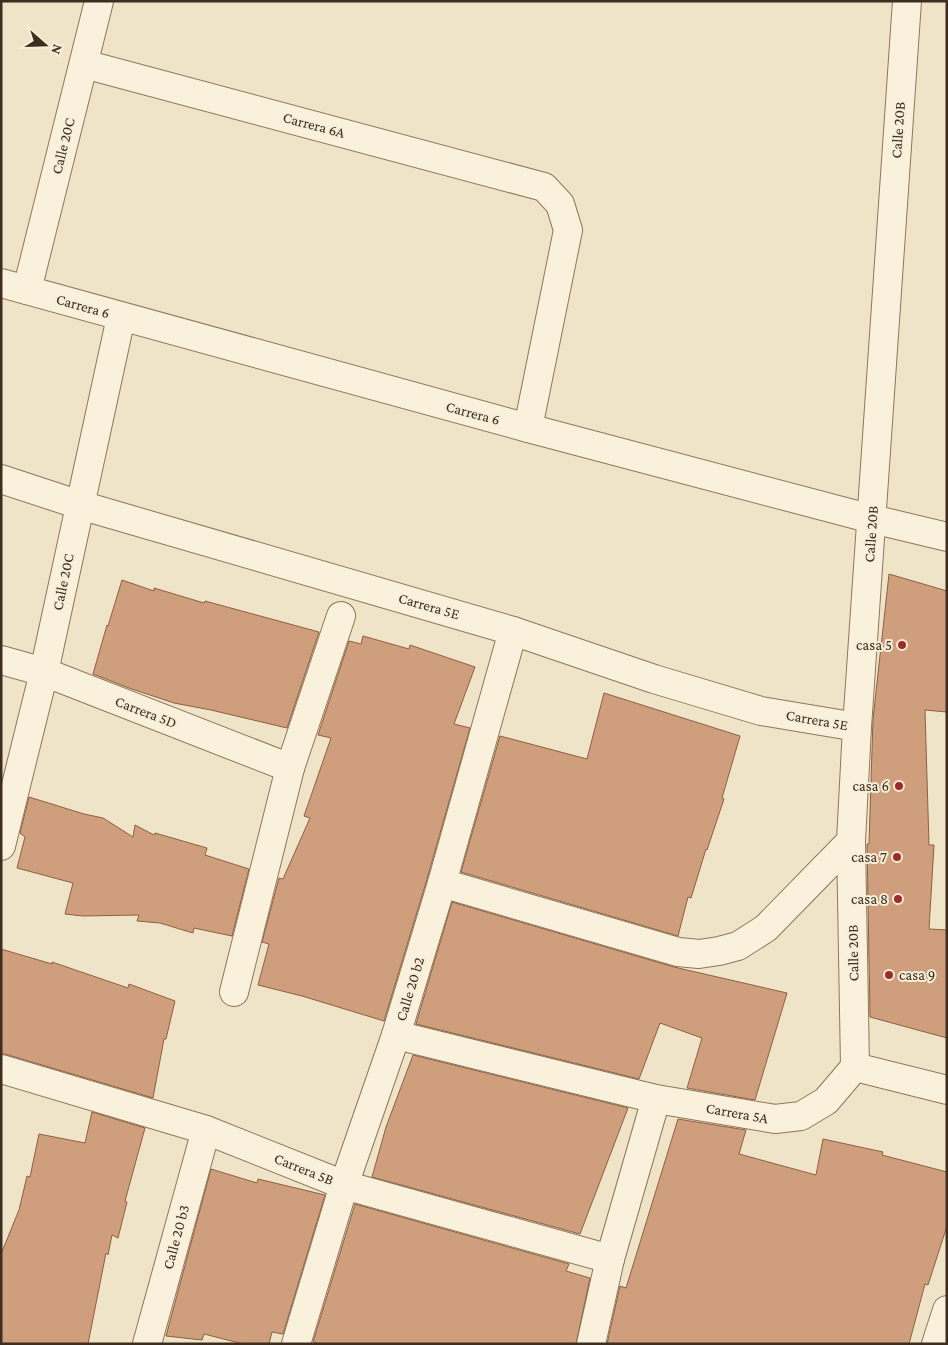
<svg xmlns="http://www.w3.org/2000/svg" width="948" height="1345" viewBox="0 0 948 1345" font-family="'Crimson Pro',serif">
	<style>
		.building { fill: #cf9f7d; stroke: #8d5f41 }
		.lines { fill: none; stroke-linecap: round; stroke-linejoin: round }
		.minor-casing { stroke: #8d765c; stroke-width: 30 }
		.minor { stroke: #faf1dc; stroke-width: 28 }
		.poi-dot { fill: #9e2a2b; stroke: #f7eed8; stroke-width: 2 }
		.labels { text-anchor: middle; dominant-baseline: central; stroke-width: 4; stroke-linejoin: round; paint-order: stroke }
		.street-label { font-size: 15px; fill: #3d2e20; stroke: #f7eed8 }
		.poi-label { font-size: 15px; fill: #3d2e20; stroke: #f7eed8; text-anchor: end }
	</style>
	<rect width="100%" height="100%" fill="#f0e4c8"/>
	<g class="building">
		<polygon points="889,574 947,591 947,712 925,710 929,845 934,845 929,929 947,930 947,1038 870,1017 867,844 869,844 873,719"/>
		<polygon points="122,580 154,591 154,588 204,603 205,601 319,632 287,728 211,710 174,703 129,688 93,674 107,625 108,626"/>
		<polygon points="363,636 409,649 410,645 475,667 454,724 470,728 427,879 384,1021 302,996 258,985 269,944 262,942 279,878 283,879 310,818 304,816 331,738 318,735 349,641 361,644"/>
		<polygon points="604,693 740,736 722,798 724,799 707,850 706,849 691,898 688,897 678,936 461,872 500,736 587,759"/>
		<polygon points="29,797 84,814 103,818 133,837 135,825 154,835 155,833 207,848 205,855 249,869 232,936 194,928 193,933 160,923 137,921 139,915 83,916 65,914 73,883 17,868 25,837 20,833"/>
		<polygon points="452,902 674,967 787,993 755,1100 687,1088 702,1038 660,1023 639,1079 416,1024"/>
		<polygon points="1,949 52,964 52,962 128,988 129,984 175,1001 166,1039 164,1039 153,1098 5,1054 1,1054"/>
		<polygon points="413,1055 628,1108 580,1234 372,1177 386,1127"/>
		<polygon points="92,1112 145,1128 125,1201 127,1202 118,1238 112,1235 108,1255 106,1253 88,1344 1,1344 1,1254 19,1210 27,1176 30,1177 39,1134 85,1143"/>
		<polygon points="678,1119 746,1130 739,1154 816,1175 823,1139 883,1152 882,1155 947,1172 947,1226 928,1285 925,1284 909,1344 607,1344 620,1286 626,1288"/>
		<polygon points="211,1169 257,1183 258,1179 325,1195 283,1334 272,1332 269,1344 243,1344 204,1334 202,1340 166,1336"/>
		<polygon points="355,1204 569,1264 566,1271 590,1278 576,1344 321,1344 313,1342"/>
	</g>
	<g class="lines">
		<g class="minor-casing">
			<g id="minor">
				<polyline points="84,64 544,187 560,204 568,230 528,428"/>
				<polyline points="1,283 528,428 872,519 947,537"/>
				<polyline points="27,290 99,1"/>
				<polyline points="1,479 80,505 513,631 654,679 761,711 857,727"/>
				<polyline points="1,660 44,672 290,768"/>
				<polyline points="1,846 44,672 121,317"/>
				<polyline points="442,883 678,952 699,954 719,951 738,946 766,928 851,841"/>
				<polyline points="234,992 290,768 341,616"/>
				<polyline points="396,1035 656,1099 775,1119 801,1116 826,1101 855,1067"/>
				<polyline points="855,1067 851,841 857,727 907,1"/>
				<polyline points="855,1067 947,1090"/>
				<polyline points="1,1069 206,1130 344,1185 610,1259"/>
				<polyline points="147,1344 206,1130"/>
				<polyline points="296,1344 344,1185 396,1035 442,883 513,631"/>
				<polyline points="591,1344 610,1259 656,1099"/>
				<polyline points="936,1344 947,1310"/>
			</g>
		</g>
		<use href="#minor" class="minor"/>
	</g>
	<g class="poi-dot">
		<circle cx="902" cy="645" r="5"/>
		<circle cx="899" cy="786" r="5"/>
		<circle cx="897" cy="857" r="5"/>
		<circle cx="898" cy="899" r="5"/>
		<circle cx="889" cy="975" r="5"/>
	</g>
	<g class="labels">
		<g class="street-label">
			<text transform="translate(314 125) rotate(15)">Carrera 6A</text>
			<text transform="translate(898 130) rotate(-86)">Calle 20B</text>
			<text transform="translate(63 146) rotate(-76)">Calle 20C</text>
			<text transform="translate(83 306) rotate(16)">Carrera 6</text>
			<text transform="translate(473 413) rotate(15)">Carrera 6</text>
			<text transform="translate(871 534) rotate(-86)">Calle 20B</text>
			<text transform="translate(63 582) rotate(-78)">Calle 20C</text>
			<text transform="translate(429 606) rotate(16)">Carrera 5E</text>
			<text transform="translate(146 712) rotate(21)">Carrera 5D</text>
			<text transform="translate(817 720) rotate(10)">Carrera 5E</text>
			<text transform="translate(853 953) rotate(-91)">Calle 20B</text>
			<text transform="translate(410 989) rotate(-73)">Calle 20 b2</text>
			<text transform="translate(737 1113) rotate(10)">Carrera 5A</text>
			<text transform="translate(304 1169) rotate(22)">Carrera 5B</text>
			<text transform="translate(176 1237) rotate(-75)">Calle 20 b3</text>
		</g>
		<g class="poi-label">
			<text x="892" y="645">casa 5</text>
			<text x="889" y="786">casa 6</text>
			<text x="887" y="857">casa 7</text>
			<text x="888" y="899">casa 8</text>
			<text x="899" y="975" text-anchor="start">casa 9</text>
		</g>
	</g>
	<rect width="948" height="1345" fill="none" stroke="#3d2e20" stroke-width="5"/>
	<g transform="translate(45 45) rotate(110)" stroke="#f7eed8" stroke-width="4" paint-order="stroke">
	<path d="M0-4L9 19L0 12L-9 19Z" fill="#3d2e20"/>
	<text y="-8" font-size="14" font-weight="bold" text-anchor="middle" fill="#3d2e20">N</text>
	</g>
</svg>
